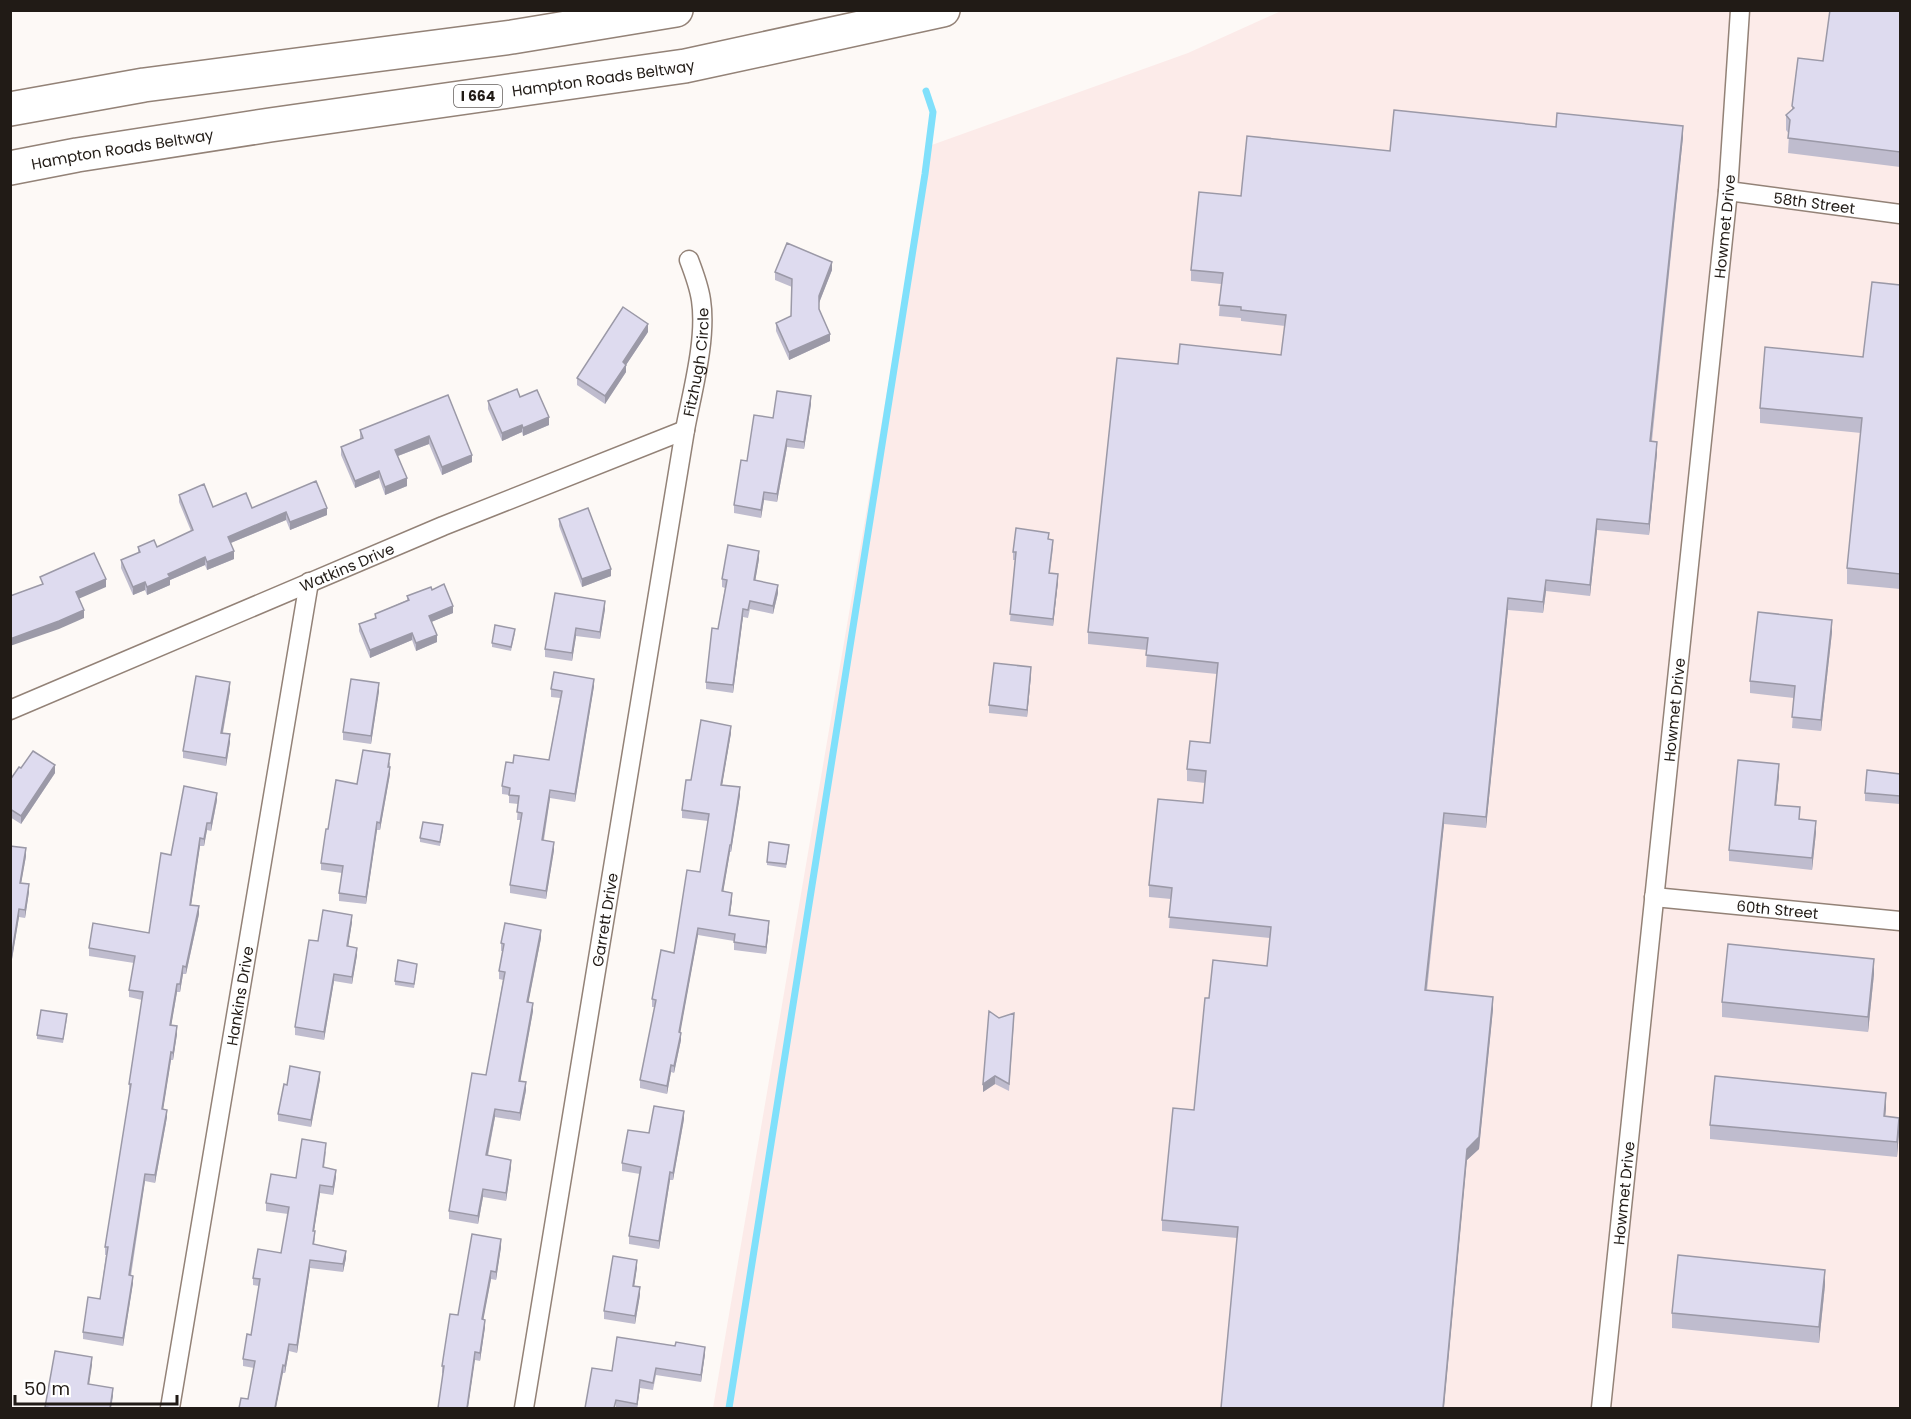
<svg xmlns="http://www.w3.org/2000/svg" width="1911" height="1419" viewBox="0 0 1911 1419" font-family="Poppins,sans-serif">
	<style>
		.industrial { fill: #fcebe9 }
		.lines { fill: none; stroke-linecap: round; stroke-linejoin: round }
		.stream { stroke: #80e0fb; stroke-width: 7 }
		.minor-casing { stroke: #938277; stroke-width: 21 }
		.motorway-casing { stroke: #938277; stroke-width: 36 }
		.minor { stroke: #fff; stroke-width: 18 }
		.motorway { stroke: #fff; stroke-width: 33 }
		.wall { fill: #bfbcce }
		.shaded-wall { fill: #9b99a7 }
		.building { fill: #dedbef; stroke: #9b99a7; stroke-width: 1.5 }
		.labels { text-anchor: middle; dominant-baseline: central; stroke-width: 5; stroke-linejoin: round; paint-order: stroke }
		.shield { fill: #fff; stroke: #645f5c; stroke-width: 1.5 }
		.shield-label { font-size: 14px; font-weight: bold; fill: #211b16 }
		.street-label { font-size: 15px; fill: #211b16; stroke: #fff }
	</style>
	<rect width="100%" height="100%" fill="#fdf9f6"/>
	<polygon class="industrial" points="1281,11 1900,11 1900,1408 713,1408 929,146 1188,53"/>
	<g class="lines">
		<polyline class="stream" points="729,1408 925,174 933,112 926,91"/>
		<g class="minor-casing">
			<g id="minor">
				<path id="s1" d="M1728,191L1900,214"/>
				<path id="s2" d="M10,710L443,526L685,430"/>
				<path id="s3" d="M1654,897L1900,921"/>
				<path id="s4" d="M170,1408L309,582"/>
				<path id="s5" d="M524,1408L685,430C692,392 707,339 701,300C699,286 694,273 689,260"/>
				<path id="s6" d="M1601,1408L1728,191L1740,10"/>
			</g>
		</g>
		<g class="motorway-casing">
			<g id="motorway">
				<polyline points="10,109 144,85 512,37 676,10"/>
				<path id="s7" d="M10,168L77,155L270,125L685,66L943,10"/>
			</g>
		</g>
		<use href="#minor" class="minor"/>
		<use href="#motorway" class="motorway"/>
	</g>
	<g class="wall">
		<polygon points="1900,10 1900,167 1788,153 1789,134 1786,130 1786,115 1792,110 1792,106 1823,61"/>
		<polygon points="1556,127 1683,137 1652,441 1657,453 1649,535 1597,530 1590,596 1546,591 1543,613 1508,610 1486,828 1444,824 1427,991 1493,1009 1479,1149 1467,1160 1237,1238 1162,1231 1162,1220 1194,1110 1209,998 1267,966 1270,938 1169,928 1171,899 1149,897 1149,885 1203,803 1205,783 1187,781 1187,769 1210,743 1217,674 1146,667 1147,650 1088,644 1088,632 1178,364 1281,355 1285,326 1241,321 1241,318 1219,316 1221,284 1191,281 1191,270 1241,196 1390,151"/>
		<polygon points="832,270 819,303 819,309 830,341 789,360 776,331 776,323 791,316 792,287 775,280 775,272"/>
		<polygon points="1900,285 1900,589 1847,584 1847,568 1861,433 1760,423 1760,408 1863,357"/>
		<polygon points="648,332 626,365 626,372 605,404 577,385 577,378"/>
		<polygon points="448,395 472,462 442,475 429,444 398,456 407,486 385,495 379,478 355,488 341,455 341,447 360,439 360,430"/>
		<polygon points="520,397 549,425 523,436 522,432 502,441 488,409 488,401"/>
		<polygon points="811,404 804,449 787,447 777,502 764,500 761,518 734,513 734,505 773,418"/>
		<polygon points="179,495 213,507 252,508 327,515 290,530 286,520 231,543 234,559 207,570 205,565 170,580 170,585 147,595 145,590 133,595 121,568 121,560 138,553 138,547 157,547 191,531 179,502"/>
		<polygon points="559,519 611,576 582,587 559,526"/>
		<polygon points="1049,539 1053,548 1050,573 1058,582 1053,626 1010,621 1015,560 1013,560 1013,552"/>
		<polygon points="759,559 755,581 778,593 773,614 750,609 748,618 743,617 733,693 706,689 706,682 718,629 725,588 722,587 722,579"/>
		<polygon points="432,590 453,613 431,622 437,642 416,651 412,640 370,658 359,631 359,624 375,618 375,614 407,600 407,596"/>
		<polygon points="555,593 605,609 600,639 576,636 572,661 545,657 545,649"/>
		<polygon points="1832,632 1821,731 1792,728 1794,698 1750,693 1750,681"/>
		<polygon points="515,633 511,651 492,647 492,643"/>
		<polygon points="1031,675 1027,717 989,713 989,705"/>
		<polygon points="594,686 575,802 550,798 544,840 554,850 546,899 510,893 510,885 521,820 517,820 518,804 509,803 509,795 502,794 502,786 513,763 549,760 560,698 551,697 551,689"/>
		<polygon points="230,690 223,733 230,742 226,766 183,758 183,751"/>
		<polygon points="379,691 371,744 343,740 343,732"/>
		<polygon points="731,733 722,785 740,795 731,852 730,852 723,892 732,900 730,915 769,928 766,954 734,950 734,941 698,935 680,1032 681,1040 674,1073 671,1072 667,1094 640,1088 640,1080 655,1007 652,1007 652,999 674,953 700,872 708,821 682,818 682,810 691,780"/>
		<polygon points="390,762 390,774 380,830 377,830 366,904 339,901 339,893 342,873 321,870 321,863 357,784"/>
		<polygon points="21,768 55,773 21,824 10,817 10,780"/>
		<polygon points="1900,774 1900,804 1865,801 1865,793"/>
		<polygon points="1779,775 1776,805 1800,819 1816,832 1812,870 1729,861 1729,850"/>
		<polygon points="217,800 211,831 207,830 204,846 200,846 191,905 199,914 186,974 183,974 180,992 177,992 171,1026 177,1034 173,1060 171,1060 163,1109 167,1117 155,1183 145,1181 131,1276 133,1283 123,1346 83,1339 83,1332 100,1299 106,1255 105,1255 105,1247 130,1092 129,1092 129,1084 142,1000 129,997 129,990 134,963 89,956 89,948 149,933"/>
		<polygon points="443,829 440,846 420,842 420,838"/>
		<polygon points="10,846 26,856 21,883 29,892 25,918 19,917 12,959 10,959"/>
		<polygon points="789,849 786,868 767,865 767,862"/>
		<polygon points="352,922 348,947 357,955 352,984 334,981 324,1040 295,1035 295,1027 318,941"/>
		<polygon points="541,938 528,1003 533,1011 520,1081 526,1090 520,1121 495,1117 488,1156 511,1167 506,1201 483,1197 478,1224 449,1219 449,1211 486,1075 503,980 499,979 499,971 503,951 501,951 501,943"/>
		<polygon points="417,968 414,988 395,985 395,981"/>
		<polygon points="1874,974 1868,1032 1722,1017 1722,1002"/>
		<polygon points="67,1018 63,1043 37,1039 37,1035"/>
		<polygon points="999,1018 1014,1021 1009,1091 995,1084 983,1092"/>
		<polygon points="320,1079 311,1127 278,1121 278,1114 287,1085"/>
		<polygon points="1886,1108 1885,1116 1899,1132 1897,1157 1710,1139 1710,1125"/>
		<polygon points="684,1119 673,1180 670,1180 659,1249 629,1244 629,1236 640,1174 622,1171 622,1163"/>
		<polygon points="326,1151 324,1168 336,1177 333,1195 320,1193 314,1231 315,1239 314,1245 346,1258 343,1272 310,1268 297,1353 289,1351 285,1373 283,1373 248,1399 254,1368 243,1366 243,1359 251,1335 259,1286 253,1285 253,1278 281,1253 288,1214 266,1211 266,1203"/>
		<polygon points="501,1247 496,1280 491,1279 483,1319 485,1327 480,1361 475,1360 443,1374 442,1373 442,1366 458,1315"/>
		<polygon points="637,1267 634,1287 640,1295 635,1324 604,1319 604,1311"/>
		<polygon points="1825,1285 1819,1343 1672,1328 1672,1313"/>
		<polygon points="705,1354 701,1382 656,1375 653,1390 640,1388 637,1408 616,1408 612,1371"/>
	</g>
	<g class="shaded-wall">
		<polygon points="1683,126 1683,137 1650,452 1650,441"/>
		<polygon points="832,262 832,270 819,303 819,296"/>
		<polygon points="648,324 648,332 626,365 626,372 605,404 605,396 623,362"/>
		<polygon points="830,334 830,341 789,360 789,352"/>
		<polygon points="811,396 811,404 804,449 804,442"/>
		<polygon points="549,417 549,425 523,436 523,428"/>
		<polygon points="522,425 522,432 502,441 502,433"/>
		<polygon points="429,436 429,444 395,457 395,450"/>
		<polygon points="787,439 787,447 777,502 777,494"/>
		<polygon points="1657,442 1657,453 1649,535 1649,524"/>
		<polygon points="472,455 472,462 442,475 442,467"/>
		<polygon points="379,471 379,478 355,488 355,481"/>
		<polygon points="407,478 407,486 385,495 385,487"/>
		<polygon points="764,492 764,500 761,518 761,510"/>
		<polygon points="327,508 327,515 290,530 290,522"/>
		<polygon points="286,512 286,520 228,544 228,537"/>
		<polygon points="1597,519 1597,530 1590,596 1590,585"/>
		<polygon points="234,551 234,559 207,570 207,562"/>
		<polygon points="759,551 759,559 754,588 754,580"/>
		<polygon points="205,557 205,565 170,580 170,585 147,595 147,587 168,574"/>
		<polygon points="611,569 611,576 582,587 582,579"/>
		<polygon points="1058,574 1058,582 1053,626 1053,619"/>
		<polygon points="106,579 106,587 76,600 76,592"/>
		<polygon points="1546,580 1546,591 1543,613 1543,602"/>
		<polygon points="145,582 145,590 133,595 133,587"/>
		<polygon points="778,585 778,593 773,614 773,606"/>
		<polygon points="1508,598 1508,610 1486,828 1486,817"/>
		<polygon points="605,601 605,609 600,639 600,632"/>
		<polygon points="453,606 453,613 429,623 429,616"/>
		<polygon points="743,609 743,617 733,693 733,685"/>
		<polygon points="84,610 84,618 59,629 10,646 10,639"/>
		<polygon points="1832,620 1832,632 1821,731 1821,720"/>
		<polygon points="576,628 576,636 572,661 572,653"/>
		<polygon points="412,633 412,640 370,658 370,650"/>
		<polygon points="437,635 437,642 416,651 416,643"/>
		<polygon points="1031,667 1031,675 1027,717 1027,710"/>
		<polygon points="594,679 594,686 575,802 575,794"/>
		<polygon points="230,682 230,690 221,741 221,733"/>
		<polygon points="379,683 379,691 371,744 371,736"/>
		<polygon points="731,726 731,733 721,792 721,785"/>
		<polygon points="230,734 230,742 226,766 226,758"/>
		<polygon points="1779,764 1779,775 1775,816 1775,805"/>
		<polygon points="55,765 55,773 21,824 21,816"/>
		<polygon points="390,767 390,774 380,830 380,823"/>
		<polygon points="740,787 740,795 731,852 731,845"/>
		<polygon points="550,790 550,798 542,848 542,840"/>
		<polygon points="217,793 217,800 211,831 211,823"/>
		<polygon points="1444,813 1444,824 1425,1002 1425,990"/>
		<polygon points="1816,821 1816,832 1812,870 1812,858"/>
		<polygon points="377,822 377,830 366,904 366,897"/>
		<polygon points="207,823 207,830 204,846 204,839"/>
		<polygon points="200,838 200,846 190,913 190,905"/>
		<polygon points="554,842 554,850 546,899 546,891"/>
		<polygon points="730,845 730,852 722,899 722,891"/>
		<polygon points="26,848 26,856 20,890 20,883"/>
		<polygon points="29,884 29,892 25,918 25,910"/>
		<polygon points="732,893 732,900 729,922 729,915"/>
		<polygon points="199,906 199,914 186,974 186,967"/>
		<polygon points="19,909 19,917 12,959 12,952"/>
		<polygon points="352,915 352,922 347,954 347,946"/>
		<polygon points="769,921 769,928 766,954 766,947"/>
		<polygon points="698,928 698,935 679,1040 679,1032"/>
		<polygon points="541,930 541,938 527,1010 527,1002"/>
		<polygon points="357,948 357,955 352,984 352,977"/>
		<polygon points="1874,959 1874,974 1868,1032 1868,1017"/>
		<polygon points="183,966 183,974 180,992 180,984"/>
		<polygon points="334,974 334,981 324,1040 324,1032"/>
		<polygon points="177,984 177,992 170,1033 170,1025"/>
		<polygon points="1493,997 1493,1009 1479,1149 1467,1160 1444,1408 1443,1408 1467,1149"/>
		<polygon points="533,1003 533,1011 519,1089 519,1081"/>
		<polygon points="177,1026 177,1034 173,1060 173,1053"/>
		<polygon points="681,1033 681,1040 674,1073 674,1066"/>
		<polygon points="171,1052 171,1060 162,1117 162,1109"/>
		<polygon points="671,1065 671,1072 667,1094 667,1086"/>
		<polygon points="320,1072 320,1079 311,1127 311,1120"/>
		<polygon points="995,1076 995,1084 983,1092 983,1084"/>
		<polygon points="526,1082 526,1090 520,1121 520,1113"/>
		<polygon points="1886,1093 1886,1108 1884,1131 1884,1116"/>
		<polygon points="495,1109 495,1117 486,1163 486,1155"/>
		<polygon points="167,1110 167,1117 155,1183 155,1175"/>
		<polygon points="684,1111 684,1119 673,1180 673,1173"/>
		<polygon points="1899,1118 1899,1132 1897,1157 1897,1142"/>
		<polygon points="511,1160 511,1167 506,1201 506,1193"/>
		<polygon points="336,1170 336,1177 333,1195 333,1187"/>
		<polygon points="670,1172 670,1180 659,1249 659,1241"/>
		<polygon points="145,1174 145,1181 129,1283 129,1275"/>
		<polygon points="320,1185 320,1193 313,1238 313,1231"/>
		<polygon points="483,1189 483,1197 478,1224 478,1216"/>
		<polygon points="501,1239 501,1247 496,1280 496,1272"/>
		<polygon points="346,1251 346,1258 343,1272 343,1264"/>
		<polygon points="310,1260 310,1268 297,1353 297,1345"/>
		<polygon points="637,1260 637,1267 633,1294 633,1286"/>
		<polygon points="1825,1270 1825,1285 1819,1343 1819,1327"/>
		<polygon points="491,1271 491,1279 482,1327 482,1319"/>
		<polygon points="133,1276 133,1283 123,1346 123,1338"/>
		<polygon points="640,1287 640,1295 635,1324 635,1316"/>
		<polygon points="485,1320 485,1327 480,1361 480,1353"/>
		<polygon points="289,1344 289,1351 285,1373 285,1366"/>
		<polygon points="705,1347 705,1354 701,1382 701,1375"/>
		<polygon points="475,1352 475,1360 468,1408 467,1408"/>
		<polygon points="92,1357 92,1365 88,1392 88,1384"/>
		<polygon points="283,1365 283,1373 276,1408 275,1408"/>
		<polygon points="640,1380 640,1388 637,1408 637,1404"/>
		<polygon points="113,1388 113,1396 111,1408 110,1408"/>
	</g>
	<g class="building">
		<polygon points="1830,10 1900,10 1900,152 1788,138 1790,120 1786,115 1794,108 1792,106 1798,58 1823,61"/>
		<polygon points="1394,110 1556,127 1557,113 1683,126 1650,441 1657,442 1649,524 1597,519 1590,585 1546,580 1543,602 1508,598 1486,817 1444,813 1425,990 1493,997 1479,1137 1467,1149 1443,1408 1221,1408 1238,1227 1162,1220 1173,1108 1194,1110 1205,998 1209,998 1213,960 1267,966 1271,927 1169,917 1172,888 1149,885 1158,799 1203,803 1206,771 1187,769 1190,741 1210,743 1218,663 1146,655 1148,638 1088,632 1117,358 1178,364 1180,344 1281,355 1286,315 1241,310 1241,307 1219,305 1223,273 1191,270 1199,192 1241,196 1247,136 1390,151"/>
		<polygon points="787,243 832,262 819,296 819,309 830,334 789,352 776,323 791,316 792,279 775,272"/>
		<polygon points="1872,282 1900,285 1900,574 1847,568 1862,418 1760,408 1765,347 1863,357"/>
		<polygon points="623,307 648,324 623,362 626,365 605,396 577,378"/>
		<polygon points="517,389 520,397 537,390 549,417 523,428 522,425 502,433 488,401"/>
		<polygon points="777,391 811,396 804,442 787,439 777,494 764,492 761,510 734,505 741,460 747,461 754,415 773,418"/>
		<polygon points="448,395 472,455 442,467 429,436 395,450 407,478 385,487 379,471 355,481 341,447 363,438 360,430"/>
		<polygon points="316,481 327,508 290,522 286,512 228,537 234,551 207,562 205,557 168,574 170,577 147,587 145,582 133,587 121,560 140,552 138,547 154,540 157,547 193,530 179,495 204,484 213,507 246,493 252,508"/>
		<polygon points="588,508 611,569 582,579 559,519"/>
		<polygon points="1016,528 1049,533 1048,539 1053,540 1049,573 1058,574 1053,619 1010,614 1016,552 1013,552"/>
		<polygon points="728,545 759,551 754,580 778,585 773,606 750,601 748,610 743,609 733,685 706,682 712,628 718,629 727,580 722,579"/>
		<polygon points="94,553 106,579 76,592 84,610 59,621 10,639 10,596 43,584 40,577"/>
		<polygon points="444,584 453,606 429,616 437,635 416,643 412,633 370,650 359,624 376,618 375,614 409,600 407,596 431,587 432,590"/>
		<polygon points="555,593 605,601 600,632 576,628 572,653 545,649"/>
		<polygon points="1758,612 1832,620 1821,720 1792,717 1795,686 1750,681"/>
		<polygon points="495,625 515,629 511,647 492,643"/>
		<polygon points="994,663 1031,667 1027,710 989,705"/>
		<polygon points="554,672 594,679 575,794 550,790 542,840 554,842 546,891 510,885 522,813 517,812 519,796 509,795 510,788 502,786 506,762 513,763 514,755 549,760 562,691 551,689"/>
		<polygon points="196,676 230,682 221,733 230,734 226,758 183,751"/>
		<polygon points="351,679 379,683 371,736 343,732"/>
		<polygon points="701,720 731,726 721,785 740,787 731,845 730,845 722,891 732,893 729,915 769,921 766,947 734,942 735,934 698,928 679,1032 681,1033 674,1066 671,1065 667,1086 640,1080 656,1000 652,999 661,950 674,953 687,870 700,872 709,814 682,810 686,780 691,780"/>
		<polygon points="363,750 390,754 388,767 390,767 380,823 377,822 366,897 339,893 343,866 321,863 326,829 328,829 336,780 357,784"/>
		<polygon points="33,751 55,765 21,816 10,809 10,780 19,767 21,768"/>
		<polygon points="1738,760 1779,764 1775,805 1800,807 1799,819 1816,821 1812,858 1729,850"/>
		<polygon points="1867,770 1900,774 1900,796 1865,793"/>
		<polygon points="184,786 217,793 211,823 207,823 204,839 200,838 190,905 199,906 186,967 183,966 180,984 177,984 170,1025 177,1026 173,1053 171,1052 162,1109 167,1110 155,1175 145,1174 129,1275 133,1276 123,1338 83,1332 88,1297 100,1299 108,1247 105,1247 131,1084 129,1084 143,992 129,990 135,956 89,948 93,923 149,933 161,853 171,855"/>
		<polygon points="423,822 443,825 440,842 420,838"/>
		<polygon points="769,842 789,845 786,864 767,862"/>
		<polygon points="10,846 26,848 20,883 29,884 25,910 19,909 12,952 10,951"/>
		<polygon points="323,910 352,915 347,946 357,948 352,977 334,974 324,1032 295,1027 309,940 318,941"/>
		<polygon points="505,923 541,930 527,1002 533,1003 519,1081 526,1082 520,1113 495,1109 486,1155 511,1160 506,1193 483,1189 478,1216 449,1211 472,1073 486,1075 505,972 499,971 504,944 501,943"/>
		<polygon points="1728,944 1874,959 1868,1017 1722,1002"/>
		<polygon points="398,960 417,964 414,984 395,981"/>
		<polygon points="41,1010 67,1014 63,1039 37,1035"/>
		<polygon points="989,1011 999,1018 1014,1013 1009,1084 995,1076 983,1084"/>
		<polygon points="290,1066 320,1072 311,1120 278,1114 284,1084 287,1085"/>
		<polygon points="1715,1076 1886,1093 1884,1116 1899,1118 1897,1142 1710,1125"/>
		<polygon points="654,1106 684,1111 673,1173 670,1172 659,1241 629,1236 641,1167 622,1163 628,1130 649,1133"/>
		<polygon points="302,1139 326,1143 323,1167 336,1170 333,1187 320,1185 313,1231 315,1231 313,1244 346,1251 343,1264 310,1260 297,1345 289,1344 285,1366 283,1365 275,1408 239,1408 241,1398 248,1399 255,1361 243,1359 247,1334 251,1335 260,1279 253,1278 258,1249 281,1253 289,1207 266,1203 271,1174 296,1178"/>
		<polygon points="472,1234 501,1239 496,1272 491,1271 482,1319 485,1320 480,1353 475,1352 467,1408 438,1408 444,1366 442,1366 450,1314 458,1315"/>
		<polygon points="1678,1255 1825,1270 1819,1327 1672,1313"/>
		<polygon points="613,1256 637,1260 633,1286 640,1287 635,1316 604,1311"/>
		<polygon points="617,1337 675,1346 676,1342 705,1347 701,1375 656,1368 653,1383 640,1380 637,1404 616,1400 614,1408 585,1408 592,1368 612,1371"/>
		<polygon points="55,1351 92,1357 88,1384 113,1388 110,1408 52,1408 45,1407"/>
	</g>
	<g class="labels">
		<rect class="shield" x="454" y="85" width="48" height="22" rx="4.5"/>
		<g class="shield-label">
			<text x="478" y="96">I 664</text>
		</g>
		<g class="street-label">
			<text stroke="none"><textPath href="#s7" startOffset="600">Hampton Roads Beltway</textPath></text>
			<text stroke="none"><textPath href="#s7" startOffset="114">Hampton Roads Beltway</textPath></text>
			<text stroke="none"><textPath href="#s1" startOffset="87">58th Street</textPath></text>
			<text stroke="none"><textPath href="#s6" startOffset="1188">Howmet Drive</textPath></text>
			<text stroke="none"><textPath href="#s5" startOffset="1060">Fitzhugh Circle</textPath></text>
			<text stroke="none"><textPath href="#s2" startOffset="366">Watkins Drive</textPath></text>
			<text stroke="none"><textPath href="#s6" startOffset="702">Howmet Drive</textPath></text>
			<text stroke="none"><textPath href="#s3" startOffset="124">60th Street</textPath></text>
			<text stroke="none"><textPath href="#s5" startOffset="495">Garrett Drive</textPath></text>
			<text stroke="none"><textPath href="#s4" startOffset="418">Hankins Drive</textPath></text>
			<text stroke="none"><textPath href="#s6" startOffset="216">Howmet Drive</textPath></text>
		</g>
	</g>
	<rect width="1911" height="1419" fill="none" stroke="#211b16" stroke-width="24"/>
	<path d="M15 1395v9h162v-9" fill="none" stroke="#211b16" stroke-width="3"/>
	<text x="24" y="1395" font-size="18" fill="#211b16" stroke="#ffffff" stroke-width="4.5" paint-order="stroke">50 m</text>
</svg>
